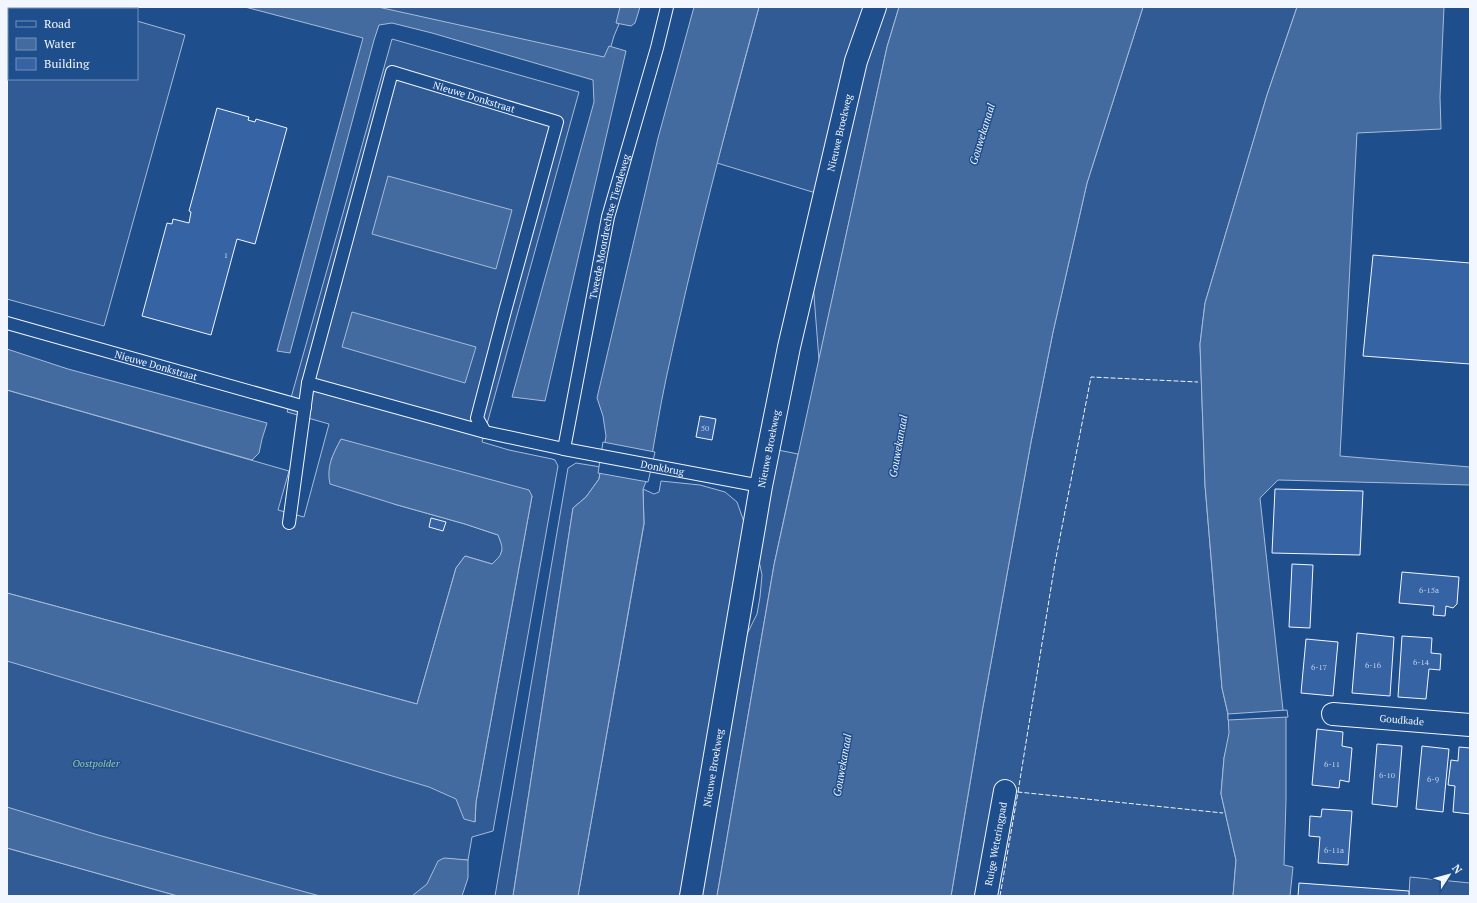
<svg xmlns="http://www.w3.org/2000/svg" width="1477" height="903" viewBox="0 0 1477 903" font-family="'PT Serif',serif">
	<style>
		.built { fill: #305b95; stroke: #a8bbd7 }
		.water { fill: #446ba0; stroke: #a8bbd7 }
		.pier { fill: #1f4e8c; stroke: #a8bbd7 }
		.building { fill: #3563a3; stroke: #f2f6ff }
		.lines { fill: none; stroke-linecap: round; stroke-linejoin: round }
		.lane-casing { stroke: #f2f6ff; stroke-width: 14 }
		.street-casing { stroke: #f2f6ff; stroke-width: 24 }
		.lane { stroke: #1f4e8c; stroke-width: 12 }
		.street { stroke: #1f4e8c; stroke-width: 22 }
		.fence { stroke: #f2f6ff; stroke-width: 1; stroke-dasharray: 5 2; stroke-linecap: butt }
		.labels { text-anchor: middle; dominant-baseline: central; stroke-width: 3; stroke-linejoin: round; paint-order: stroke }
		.number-label { font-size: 8px; fill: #c3d1e8 }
		.street-label { font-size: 10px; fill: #f2f6ff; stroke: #1f4e8c }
		.park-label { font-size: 10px; font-style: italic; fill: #97c8a6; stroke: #1f4e8c }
		.water-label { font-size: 11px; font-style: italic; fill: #f2f6ff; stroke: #1f4e8c }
	</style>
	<rect width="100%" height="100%" fill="#1f4e8c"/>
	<g class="built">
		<polygon points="7,7 86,7 93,9 9,9 9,79 137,79 137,21 185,35 104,326 7,299"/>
		<polygon points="368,7 622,7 617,23 619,24 614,36 603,73"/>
		<polygon points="759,7 899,7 887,47 819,360 812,270 829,197 717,163"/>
		<polygon points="1143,7 1297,7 1267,95 1205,303 1200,344 1205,485 1222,688 1228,714 1230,733 1224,758 1221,794 1236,860 1233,896 951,896 982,712 1031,442 1053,332 1087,183"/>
		<polygon points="392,39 579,92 482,442 509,450 552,459 555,460 558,466 493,831 472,837 468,860 450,859 427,896 247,896 7,827 7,647 470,783 475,822 476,802 532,496 341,440 337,447 331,460 394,504 465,524 498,535 503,547 500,556 492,564 465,556 456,568 417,704 7,593 7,390 289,471 278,510 304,517 329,424 287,412"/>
		<polygon points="778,450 798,454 774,565 717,896 699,896 744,640 757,614 760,597 762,575 758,556"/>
		<polygon points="576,463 601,467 599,479 586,497 573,508 513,896 495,896 568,468"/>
		<polygon points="661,481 700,485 725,492 737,502 744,522 683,896 578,896 644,524 643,489 654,494 659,492"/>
		<polygon points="7,848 178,896 7,896"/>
		<polygon points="1410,877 1470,883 1470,896 1409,896"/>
	</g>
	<g class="water">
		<polygon points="245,7 378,7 604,57 609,46 626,51 545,401 512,397 594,102 593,80 432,33 392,23 379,25 374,40 290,353 277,351 363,38"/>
		<polygon points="620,7 640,7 635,23 631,26 616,23"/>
		<path d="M694,7H759C725,130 693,254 666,379C659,412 654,445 648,477L643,489L644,523L578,896H513L573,508L586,497L599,479L606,436L603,416L597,398L658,138Z"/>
		<polygon points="899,7 1143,7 1087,183 1053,332 1031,442 982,712 951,896 717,896 774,565 887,47"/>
		<polygon points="1297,7 1444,7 1440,97 1441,129 1357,133 1340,456 1470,467 1470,485 1278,480 1260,498 1283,710 1286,711 1286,800 1284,865 1293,867 1290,896 1233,896 1236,860 1221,794 1224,758 1229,733 1228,714 1222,688 1205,485 1200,344 1205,303 1267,95"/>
		<polygon points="388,176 512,210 496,269 372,234"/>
		<polygon points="352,312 476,347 465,383 342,347"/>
		<polygon points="7,349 68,369 267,423 262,439 259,453 252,460 7,390"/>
		<path d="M341,439L529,490L532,496L476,802L475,822L464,819L456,799L429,787L7,661V593L417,704L456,568L465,556L492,564C504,553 504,550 498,535L465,524L394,504L330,484C326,467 333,454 341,439Z"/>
		<polygon points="7,807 98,835 320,896 178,896 7,848"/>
		<polygon points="444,858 468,860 468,878 462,896 412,896 427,884 438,861"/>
	</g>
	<g class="pier">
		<polygon points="603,442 655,452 648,482 598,473"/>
		<polygon points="1287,710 1288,717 1228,720 1228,714"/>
	</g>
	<g class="building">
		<polygon points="217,108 249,117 248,120 255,122 256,119 287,128 255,244 237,239 211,335 142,316 167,223 172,224 173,219 189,223 191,212 189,211"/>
		<polygon points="1373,255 1470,263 1470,364 1363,356"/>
		<polygon points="700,416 716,419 712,440 696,437"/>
		<polygon points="1275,489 1363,491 1360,555 1272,553"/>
		<polygon points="431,518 446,522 443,531 429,527"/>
		<polygon points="1292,564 1313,565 1310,628 1289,627"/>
		<polygon points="1402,572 1459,577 1457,604 1453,608 1446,606 1445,616 1433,615 1434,606 1399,603"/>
		<polygon points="1357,633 1394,637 1390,696 1352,693"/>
		<polygon points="1402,636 1432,638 1431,653 1441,654 1440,670 1429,669 1426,699 1398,697"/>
		<polygon points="1306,639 1338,642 1333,696 1301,693"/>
		<polygon points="1317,729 1343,732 1342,746 1352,748 1349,782 1340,780 1339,788 1312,785"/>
		<polygon points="1377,744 1402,746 1397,807 1372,804"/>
		<polygon points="1422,746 1449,749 1443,812 1416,809"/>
		<polygon points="1459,747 1470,748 1470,814 1453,812 1455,786 1448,785 1451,760 1458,761"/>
		<polygon points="1322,809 1352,811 1348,865 1318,863 1320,837 1309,836 1310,816 1321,817"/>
		<polygon points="1299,883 1409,891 1409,896 1298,896"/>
	</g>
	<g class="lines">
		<g class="lane-casing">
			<g id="lane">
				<path id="s1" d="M7,323L305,407"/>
				<path id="s2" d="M485,432L477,418L505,311L557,122L392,72L308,383L485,432L564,449L761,486"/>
				<path id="s3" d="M564,449L608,217L657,48L667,7"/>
				<polyline points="289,523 308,383"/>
			</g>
		</g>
		<g class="street-casing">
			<g id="street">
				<path id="s4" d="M1333,714L1470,725"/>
				<path id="s5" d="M691,896L761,486L789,347L856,61L875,7"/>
				<path id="s6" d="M986,896L1005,791"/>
			</g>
		</g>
		<use href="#lane" class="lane"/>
		<use href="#street" class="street"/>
		<g class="fence">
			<polyline points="1018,792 1055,563 1091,377 1198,382"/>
			<polyline points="1000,896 1018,792 1223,813"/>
		</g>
	</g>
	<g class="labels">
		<g class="number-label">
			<text x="226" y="255">1</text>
			<text x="705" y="428">50</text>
			<text x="1429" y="590">6-15a</text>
			<text x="1421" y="662">6-14</text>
			<text x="1373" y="665">6-16</text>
			<text x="1319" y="667">6-17</text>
			<text x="1332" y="764">6-11</text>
			<text x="1387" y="775">6-10</text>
			<text x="1433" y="779">6-9</text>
			<text x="1334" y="850">6-11a</text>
		</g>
		<g class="street-label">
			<text transform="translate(474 97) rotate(17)">Nieuwe Donkstraat</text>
			<text stroke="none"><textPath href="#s5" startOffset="778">Nieuwe Broekweg</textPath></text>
			<text stroke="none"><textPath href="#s3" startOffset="227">Tweede Moordrechtse Tiendeweg</textPath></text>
			<text stroke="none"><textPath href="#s1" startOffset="155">Nieuwe Donkstraat</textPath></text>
			<text stroke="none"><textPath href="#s5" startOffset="454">Nieuwe Broekweg</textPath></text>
			<text stroke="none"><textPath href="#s2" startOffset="1182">Donkbrug</textPath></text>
			<text stroke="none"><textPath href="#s4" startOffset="69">Goudkade</textPath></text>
			<text stroke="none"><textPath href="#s5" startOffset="130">Nieuwe Broekweg</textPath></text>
			<text stroke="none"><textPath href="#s6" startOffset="53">Ruige Weteringpad</textPath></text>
		</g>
		<g class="park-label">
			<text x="96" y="763">Oostpolder</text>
		</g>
		<g class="water-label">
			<text transform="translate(982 134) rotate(-73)">Gouwekanaal</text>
			<text transform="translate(898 446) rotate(-80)">Gouwekanaal</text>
			<text transform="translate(842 765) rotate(-80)">Gouwekanaal</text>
		</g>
	</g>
	<rect width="1477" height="903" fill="none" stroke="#f2f6ff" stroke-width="16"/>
	<rect x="8" y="8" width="130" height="72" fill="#1f4e8c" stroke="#7391ba"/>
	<rect x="16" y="21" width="20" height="6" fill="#1f4e8c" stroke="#7391ba"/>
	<text x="44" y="28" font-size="12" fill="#f2f6ff">Road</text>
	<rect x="16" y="38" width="20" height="12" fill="#446ba0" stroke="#7391ba"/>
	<text x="44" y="48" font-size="12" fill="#f2f6ff">Water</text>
	<rect x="16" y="58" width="20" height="12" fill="#3563a3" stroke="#7391ba"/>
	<text x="44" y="68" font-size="12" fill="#f2f6ff">Building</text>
	<g transform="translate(1449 875) rotate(54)" stroke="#1f4e8c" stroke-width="3" paint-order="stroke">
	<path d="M0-3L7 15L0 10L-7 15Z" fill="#f2f6ff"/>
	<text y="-6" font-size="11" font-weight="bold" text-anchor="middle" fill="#f2f6ff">N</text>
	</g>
</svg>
